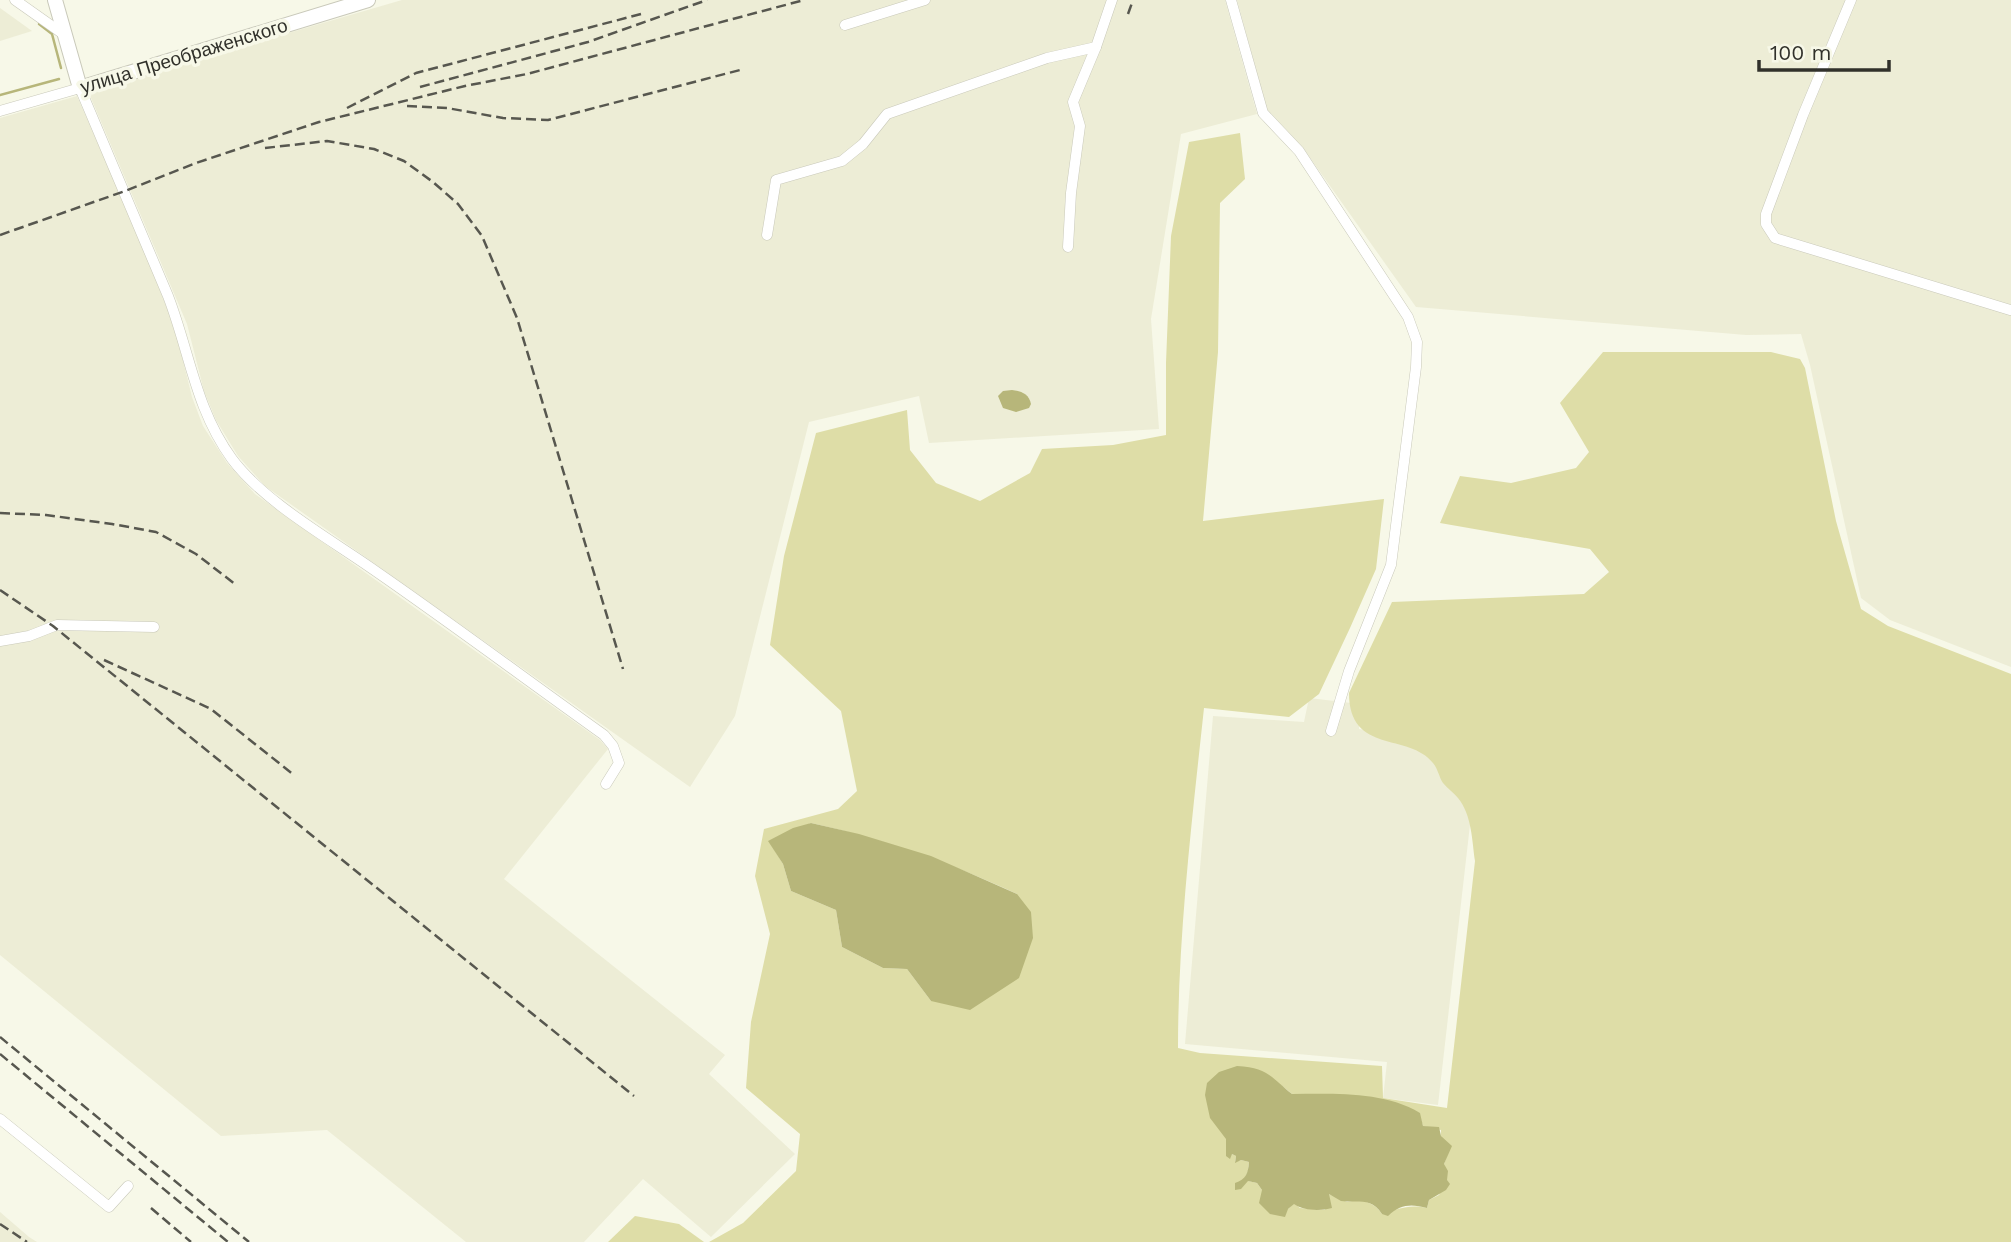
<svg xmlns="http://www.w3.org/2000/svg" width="2011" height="1242" viewBox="0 0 2011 1242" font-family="'Work Sans',sans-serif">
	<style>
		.built { fill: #ededd6 }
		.green { fill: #dedda7; fill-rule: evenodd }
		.water { fill: #b7b67a }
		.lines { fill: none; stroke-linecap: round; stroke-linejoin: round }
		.stream { stroke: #b7b67a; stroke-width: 2.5 }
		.street-casing { stroke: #c9c9ba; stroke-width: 11 }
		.secondary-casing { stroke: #c9c9ba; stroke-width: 16 }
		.street { stroke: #fff; stroke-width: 10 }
		.secondary { stroke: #fff; stroke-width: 14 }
		.rail { stroke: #57574f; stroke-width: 2.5; stroke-dasharray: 10 5; stroke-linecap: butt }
		.labels { text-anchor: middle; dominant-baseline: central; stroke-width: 7; stroke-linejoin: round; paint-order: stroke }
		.street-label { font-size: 19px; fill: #31312b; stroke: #f7f8e8 }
	</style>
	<rect width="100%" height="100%" fill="#f7f8e8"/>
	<g class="built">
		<polygon points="402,0 1225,0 1257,114 1181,134 1151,319 1159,429 929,443 919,396 809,422 735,716 690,787 265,486 238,456 216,420 204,391 187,324 88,91"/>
		<polygon points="1237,0 2011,0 2011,667 1890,620 1861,598 1810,365 1801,334 1746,335 1416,307 1303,148 1267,110"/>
		<polygon points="0,8 32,31 0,41"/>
		<polygon points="77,96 137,233 175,328 192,397 203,426 227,463 255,494 600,740 608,749 504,879 725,1055 709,1074 795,1154 711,1237 643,1179 584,1242 466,1242 327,1130 221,1136 0,955 0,118"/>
		<polygon points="1309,698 1360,704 1359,729 1479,746 1438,1105 1383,1098 1387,1062 1185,1044 1213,716 1304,722"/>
		<polygon points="0,1212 29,1237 37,1242 0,1242"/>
	</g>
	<g class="green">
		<path d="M1240,133L1245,179L1220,203L1218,352L1203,521L1384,499L1376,569L1350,628L1319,694L1289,717L1204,708C1192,820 1178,935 1178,1048L1200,1053L1382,1066L1383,1098L1447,1108L1475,861C1472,841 1472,815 1458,798C1454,793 1447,788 1443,783C1439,777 1438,769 1433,763C1409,732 1349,755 1349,693L1392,602L1584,594L1609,572L1590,549L1440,523L1460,476L1511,483L1576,468L1589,452L1560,403L1603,352H1771L1800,359L1805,368L1836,521L1861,609L1888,626L2011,674V1242H709L743,1223L796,1171L800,1134L746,1088L751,1022L770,934L755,876L764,829L838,809L857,791L841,711L770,645L784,556L816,433L907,410L910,450L936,483L980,501L1030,473L1042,449L1113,445L1166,435V363L1171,236L1189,142ZM811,823C886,840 948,862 1017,894L931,1001L907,969L883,968L842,947L836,910L791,891L783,864L769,841ZM1281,1085L1292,1094L1346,1096L1394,1104L1419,1113L1423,1126L1441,1130V1136L1448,1153L1444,1164L1447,1180L1439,1195L1429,1200L1427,1208C1408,1204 1399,1209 1382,1214C1374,1202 1361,1198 1347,1202L1329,1194L1325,1210L1300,1208L1294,1203L1288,1209L1262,1197V1190L1257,1183L1244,1180L1248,1171L1249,1162L1241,1160L1235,1162L1236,1156L1232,1154L1226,1156V1139Z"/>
		<polygon points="635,1216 679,1224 704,1242 608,1242"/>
	</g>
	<g class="water">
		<path d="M1012,390C1021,391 1029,394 1031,404L1029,408L1016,412L1003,408L998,396L1003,391Z"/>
		<polygon points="811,823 859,834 931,856 1017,894 1031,912 1033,938 1019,978 970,1010 931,1001 907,969 883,968 842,947 836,910 791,891 783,864 768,841 793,828"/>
		<path d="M1237,1066C1268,1068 1270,1076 1292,1094C1334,1094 1383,1091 1420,1113L1423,1126L1439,1127L1441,1136L1452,1146L1444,1164L1448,1171L1447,1180L1450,1184L1446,1190L1429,1200L1427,1208C1411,1204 1401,1204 1388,1216L1382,1214C1371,1197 1358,1203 1341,1201L1329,1194L1332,1208C1321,1211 1304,1211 1294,1204L1288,1209L1285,1217L1270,1214L1259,1203L1262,1190L1257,1183L1248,1181L1241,1189L1235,1190V1183C1246,1179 1248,1174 1249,1162L1241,1160L1235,1163L1236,1156L1232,1154L1230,1159L1226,1156V1139L1210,1118L1205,1095L1207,1083L1219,1072Z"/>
	</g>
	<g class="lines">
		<g class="stream">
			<polyline points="39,24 52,34 61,68"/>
			<polyline points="0,95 59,79"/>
		</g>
		<g class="street-casing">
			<g id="street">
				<polyline points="15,0 66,36"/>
				<polyline points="1231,0 1263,113 1299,151 1408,317 1417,342 1416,367 1391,565 1349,671 1331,731"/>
				<polyline points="1851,0 1803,115 1766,214 1766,224 1775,238 2010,310"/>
				<polyline points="845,25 925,0"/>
				<path d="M0,111L80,88L168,296C190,353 195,408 232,459C264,502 330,539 374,570C452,624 527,680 604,735L613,746L619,763L606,784"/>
				<polyline points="767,235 776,180 842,161 863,144 887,114 1047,58 1096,47 1112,0"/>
				<polyline points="1068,247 1071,193 1080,126 1073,102 1096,47"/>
				<polyline points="0,641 29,636 57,625 154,627"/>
				<polyline points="0,1119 109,1207 128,1186"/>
			</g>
		</g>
		<g class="secondary-casing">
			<polyline id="secondary" points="55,0 80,88 368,0"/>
		</g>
		<use href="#street" class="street"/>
		<use href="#secondary" class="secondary"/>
		<g class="rail">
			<polyline points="1128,14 1133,0"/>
			<polyline points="420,87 588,42 707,0"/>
			<polyline points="407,106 447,108 503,118 548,120 740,70"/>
			<polyline points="347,108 416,73 641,14"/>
			<polyline points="265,148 327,141 374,149 404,161 433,182 458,204 482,236 517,318 623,669"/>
			<polyline points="0,235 125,191 196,163 319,122 465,86 527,74 804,0"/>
			<polyline points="0,513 46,515 112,524 156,532 196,554 235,584"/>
			<polyline points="0,590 53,626 634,1096"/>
			<polyline points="104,660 211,709 294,775"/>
			<polyline points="0,1037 249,1242"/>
			<polyline points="0,1054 228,1242"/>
			<polyline points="151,1208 191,1242"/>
			<polyline points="0,1224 27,1242"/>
		</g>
	</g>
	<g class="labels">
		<g class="street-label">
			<text transform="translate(184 56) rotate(-17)">улица Преображенского</text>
		</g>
	</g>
	<path d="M1759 60v10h130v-10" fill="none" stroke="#31312b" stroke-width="3.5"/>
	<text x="1770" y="60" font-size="21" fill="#31312b" stroke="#f7f8e8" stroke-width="5" paint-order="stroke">100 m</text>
</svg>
